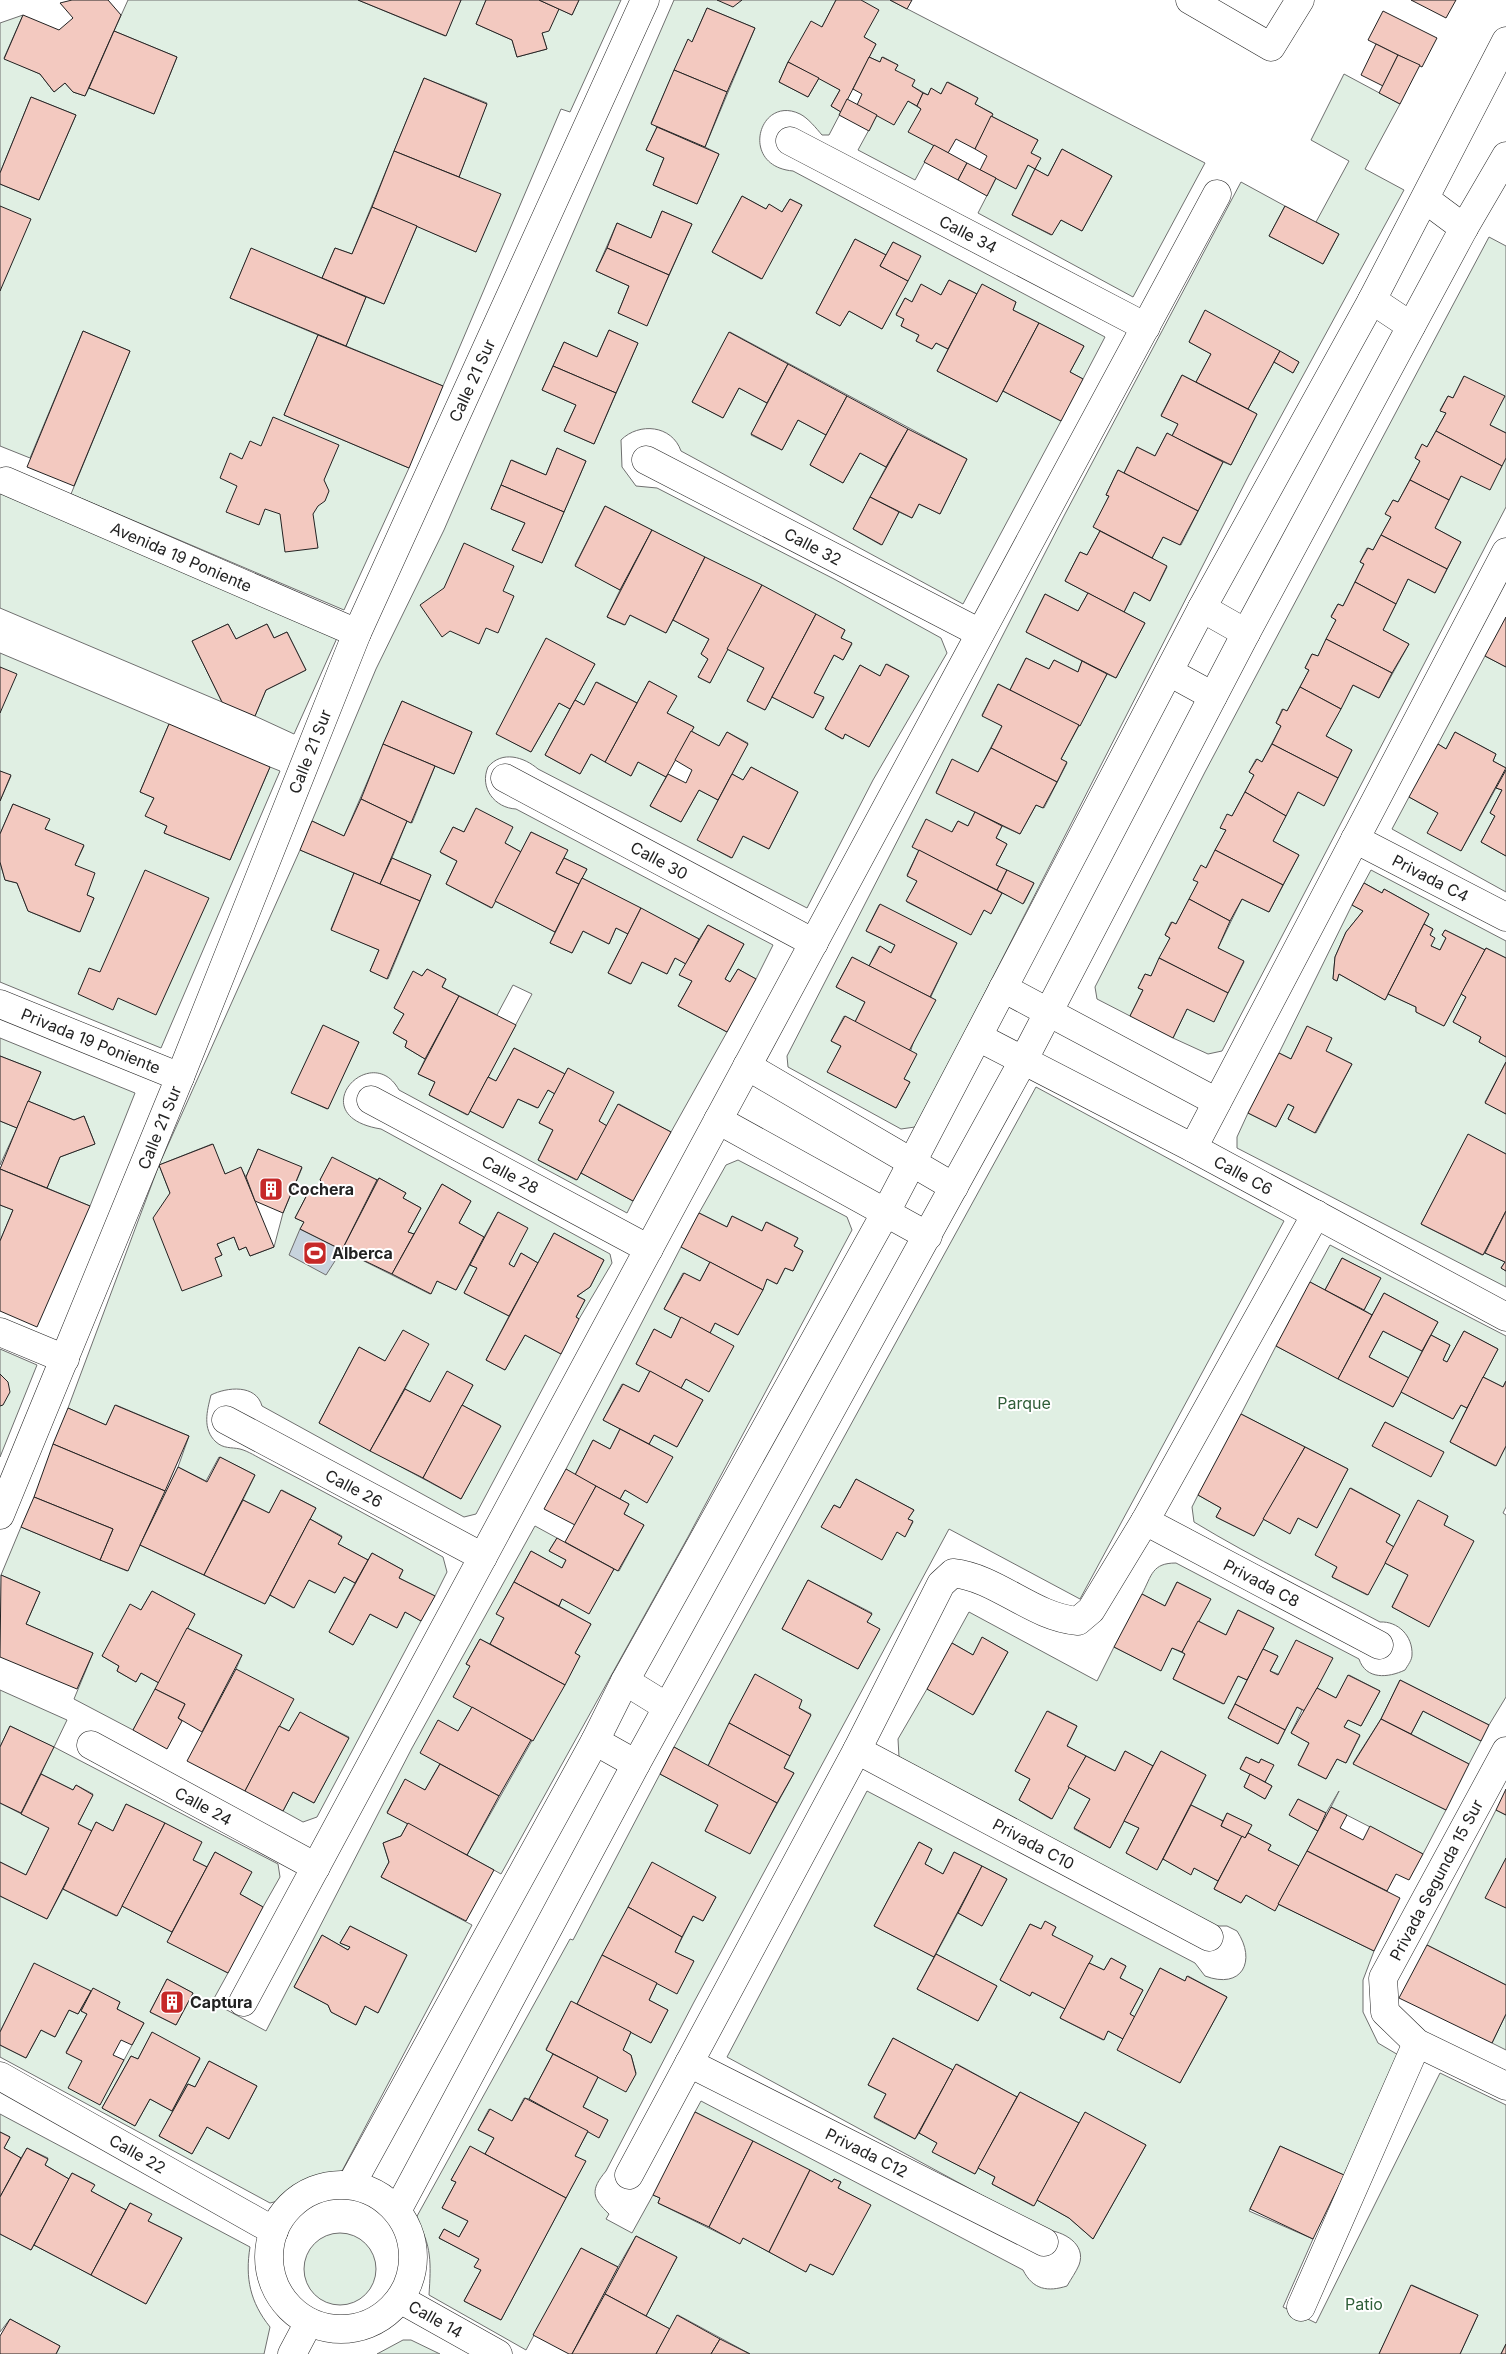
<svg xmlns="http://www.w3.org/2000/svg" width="1506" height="2354" viewBox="0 0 1506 2354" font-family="Inter,sans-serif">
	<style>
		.green { fill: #e0efe3; stroke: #6f6f6f; fill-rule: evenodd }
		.water { fill: #c7d3dd; stroke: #6f6f6f }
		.building { fill: #f3c9c0; stroke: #222 }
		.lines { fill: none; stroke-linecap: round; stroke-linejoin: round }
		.minor-casing { stroke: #222; stroke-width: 29 }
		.minor { stroke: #fff; stroke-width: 28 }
		.labels { text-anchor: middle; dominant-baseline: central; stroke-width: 4; stroke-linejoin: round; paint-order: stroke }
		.street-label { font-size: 16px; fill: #222; stroke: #fff }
		.poi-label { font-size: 16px; font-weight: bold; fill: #222; stroke: #fff; text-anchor: start }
		.park-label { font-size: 16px; fill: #2f5e38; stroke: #fff }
	</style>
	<rect width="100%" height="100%" fill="#fff"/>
	<g class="green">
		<polygon points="128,0 358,0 445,36 461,0 486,0 476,24 512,40 517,57 547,49 542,33 559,9 572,15 579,0 621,0 570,112 561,109 443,386 346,346 366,297 384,304 417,226 476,252 459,177 487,103 424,78 352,254 335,248 322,278 251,249 230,298 318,335 284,415 409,468 344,610 71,494 130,351 83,331 30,458 0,446 0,184 39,200 76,115 31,97 0,173 0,23 23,15 4,58 40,74 54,92 65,83 73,92 85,96 89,88 154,114 177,57 114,31"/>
		<path d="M674,0H836L822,27L788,62L779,82L808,97L819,78L840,90L831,106L841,112L829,135H822C816,128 808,118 800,114C759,94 738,166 793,171L1105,337L1083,379L1070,372L1084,346L1013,310L1016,302L982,285L977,294L949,280L941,295L921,285L912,302L905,298L896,314L904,319L901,326L919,335L916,341L932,349L936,343L948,349L937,371L997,402L1003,391L1061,421L963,604L681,451C672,425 639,422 621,440L622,467L636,486L657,488L834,579L941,638L947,653L873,780L807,908L538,769C524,757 502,750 488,767C479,788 495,808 516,809L773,945L756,979L738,969L730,982L725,979L744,944L708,925L699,939L582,878L587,869L564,858L567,850L531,832L521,852L505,843L476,809L464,832L453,827L441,853L457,861L446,884L491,908L495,901L555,932L550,943L572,953L583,931L609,944L616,928L628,934L608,973L630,984L642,962L667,974L675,958L686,964L680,975L692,981L678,1006L727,1032L671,1132L619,1104L607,1126L599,1121L568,1068L565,1074L514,1048L496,1081L488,1077L532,994L513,985L497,1015L442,987L446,979L427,969L422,976L413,972L394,1008L404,1014L393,1033L407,1041L405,1047L425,1059L418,1074L435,1082L429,1095L467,1115L470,1111L503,1128L518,1099L537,1108L548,1090L555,1094L539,1123L553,1130L538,1160L576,1180L581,1173L633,1201L627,1213L399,1090C371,1039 300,1116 381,1129L610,1254L612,1263L579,1319L576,1317L585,1300L577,1296L590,1287L604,1260L554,1233L538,1263L521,1253L514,1267L509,1264L498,1212L484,1237L459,1223L471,1201L442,1184L414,1234L408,1232L421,1208L403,1198L406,1193L379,1178L377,1180L332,1158L320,1180L323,1183L317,1195L309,1191L295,1218L304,1222L290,1255L342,1250L430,1294L437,1281L456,1290L470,1265L477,1268L464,1293L509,1316L486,1360L505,1370L525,1335L561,1354L476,1514L464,1517L262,1406C256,1384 227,1387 211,1395C207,1411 202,1429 216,1442C224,1449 231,1447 240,1449C248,1451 257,1457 265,1461C325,1492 384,1524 443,1557L447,1572L435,1596L399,1578L403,1570L372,1553L368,1560L338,1544L342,1536L310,1519L316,1508L282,1490L269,1513L243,1500L255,1475L219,1457L206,1481L178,1467L189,1436L116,1405L106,1425L68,1408L159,1165L300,850L354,873L331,929L379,950L370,971L388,979L431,875L392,858L407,821L412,823L435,766L454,774L472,732L402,701L344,836L312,821L376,669L444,530ZM707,8L755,28L705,147L719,154L697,204L653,185L664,158L646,150L657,127L651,123L688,40L692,42ZM742,196L766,209L769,205L782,212L790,199L802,205L761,279L712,252ZM662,211L692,224L647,325L618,313L629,286L596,271L617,223L651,238ZM855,239L886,255L893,242L920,256L882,329L849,311L840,326L816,313ZM609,330L638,343L594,444L564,431L576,405L542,390L564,342L597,357ZM730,332L967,459L940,514L919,504L912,518L899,512L881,545L853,529L886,467L860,453L843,483L810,465L826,435L798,420L782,450L751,435L767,403L739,388L723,418L692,402ZM557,448L586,461L542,563L512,550L525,523L491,509L512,460L546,475ZM605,506L845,630L841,638L852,644L843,660L834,655L814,693L824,698L813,718L772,697L765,710L747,701L764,668L727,649L710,683L698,677L708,659L701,654L709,639L673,620L666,633L630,615L624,625L607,617L620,590L575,565ZM546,639L595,664L575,700L584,705L597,682L637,703L649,681L676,696L667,713L694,727L691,731L719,746L727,732L748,743L732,774L743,780L751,767L798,792L769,849L743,836L731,858L698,840L718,800L699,790L681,822L650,806L666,777L638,762L631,776L591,754L580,774L545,755L570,709L559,703L531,752L497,734ZM887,664L909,676L869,747L845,734L842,739L825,729L860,665L880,676ZM323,1026L359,1042L327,1109L292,1093ZM212,1144L225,1174L241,1168L246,1177L258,1149L302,1168L283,1213L274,1247L250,1256L246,1247L239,1250L234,1237L217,1244L222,1255L215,1258L170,1193L159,1165ZM428,1344L405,1389L430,1402L447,1372L473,1385L462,1405L500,1425L461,1499L319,1423L359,1347L385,1361Z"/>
		<path d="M861,0H890L1205,163L1133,297L978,213L996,178L1016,188L1028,165L1035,169L1040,158L1031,153L1038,140L991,116L992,113L975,104L978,98L948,82L941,94L931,89L928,95L912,86L895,70L898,65L883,57L880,62L869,57L876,44L864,37ZM1062,149L1112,176L1082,231L1061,220L1051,235L1012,215L1035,169L1048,176Z"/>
		<path d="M1344,74L1400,104L1365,169L1404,190L1249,475L946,1069L915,1127L901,1129L788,1067L787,1056L1065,514L1241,182L1285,206L1269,236L1323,264L1339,234L1316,222L1349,161L1311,140ZM1205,311L1299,362L1293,373L1274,362L1248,409L1257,414L1231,465L1223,462L1181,545L1163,537L1152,558L1167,567L1150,601L1134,592L1124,612L1145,623L1116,678L1107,674L1061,759L1067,763L1044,808L1036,805L1020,834L1002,826L996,838L1007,844L996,865L1034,883L1024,903L1002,893L991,913L984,910L970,934L907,902L917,881L907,875L919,850L952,832L958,821L968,826L975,812L936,792L952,760L978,772L1002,726L982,715L998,684L1010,690L1026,658L1049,669L1054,660L1078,672L1082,661L1026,632L1045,594L1078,611L1088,593L1065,581L1080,552L1087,555L1100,531L1094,527L1109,496L1106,495L1118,470L1124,473L1137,447L1155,456L1167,433L1172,436L1178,424L1161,415L1182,375L1196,382L1211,354L1189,342ZM879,905L957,943C935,987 913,1030 904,1079L910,1082L896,1108L828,1072L841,1046L831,1041L844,1016L855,1022L865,1002L836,987L852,957L869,966L879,946L891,953L895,945L866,931Z"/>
		<polygon points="908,101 921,109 934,145 915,180 858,150 877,115"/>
		<polygon points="1489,237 1506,246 1506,433 1490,425 1464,376 1453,398 1448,396 1440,410 1446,413 1427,447 1422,445 1415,458 1420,461 1398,502 1393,500 1386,514 1391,517 1373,550 1367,548 1360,562 1364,564 1343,606 1338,604 1331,616 1336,620 1318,656 1312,654 1305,668 1309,670 1287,711 1282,709 1276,723 1281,726 1262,762 1256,759 1249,772 1254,775 1232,816 1220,828 1226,830 1176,924 1171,922 1165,935 1170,938 1151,976 1145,974 1138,988 1143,990 1130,1016 1097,999 1095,987 1205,772"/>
		<polygon points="1506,458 1506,507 1222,1051 1208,1054 1173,1038 1187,1009 1228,993 1244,962 1218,948 1242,899 1269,912 1299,855 1273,841 1298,792 1324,805 1352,750 1326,736 1353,685 1379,698 1409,644 1383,630 1408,579 1435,593 1461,542 1435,528 1461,476"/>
		<polygon points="0,493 337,638 294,734 255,716 266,690 306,670 287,632 274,638 267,624 236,639 228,624 192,641 222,702 0,608"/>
		<polygon points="0,653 169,724 140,792 154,798 146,816 167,826 164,833 230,860 270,767 280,771 161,1048 0,982 0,862 5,880 17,883 28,911 79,932 94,898 87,895 75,865 84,846 45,829 49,819 13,804 0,834 0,801 11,776 0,771"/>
		<polygon points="1485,656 1506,667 1506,768 1493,761 1496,754 1455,732 1446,749 1438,744"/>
		<polygon points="1496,788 1502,790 1490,813 1495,816 1481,842 1506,856 1506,892 1392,829 1409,797 1438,813 1461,851"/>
		<polygon points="1371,870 1506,941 1506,958 1486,948 1485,950 1445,930 1442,935 1446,938 1440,950 1431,946 1430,935 1433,929 1424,924 1429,914 1384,889 1382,893 1364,883"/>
		<polygon points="1352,905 1363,911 1346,932 1335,957 1333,979 1337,981 1339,974 1385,1000 1388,994 1416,1007 1416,1012 1444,1026 1461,994 1466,997 1453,1022 1481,1037 1479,1042 1506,1057 1506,1062 1485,1102 1506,1114 1506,1154 1468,1135 1421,1224 1482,1255 1485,1253 1505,1262 1501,1268 1506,1271 1506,1287 1237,1148 1237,1137 1248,1113 1276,1127 1288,1104 1294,1107 1288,1119 1316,1133 1352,1064 1326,1051 1307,1027 1291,1059 1279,1053"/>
		<polygon points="0,1038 135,1093 90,1206 47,1188 60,1157 95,1144 84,1116 74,1120 28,1101 41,1072 0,1056"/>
		<path d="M1036,1087L1284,1221L1080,1599L949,1529L694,2002L606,2171C590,2190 592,2198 609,2214L606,2219L632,2233L653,2195L660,2198L658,2203L739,2243L743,2238L806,2272L810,2264L833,2275L870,2205L838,2188L841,2182L834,2179L832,2182L695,2112L701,2101L1023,2270C1033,2290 1048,2292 1067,2286C1071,2279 1076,2272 1079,2265C1087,2244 1063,2231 1046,2230L727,2057L867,1791L1195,1963L1205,1976C1242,1990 1257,1961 1237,1931L1227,1926H1209L899,1757L898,1739L927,1689L974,1714L1008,1652L983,1638L973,1655L952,1643L969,1612L1097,1681L1114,1647L1160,1670L1172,1648L1185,1654L1173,1679L1223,1704L1238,1676L1247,1680L1228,1718L1278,1744L1297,1707L1302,1710L1291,1733L1309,1743L1298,1765L1326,1779L1337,1759L1346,1763L1360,1736L1344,1727L1348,1720L1361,1726L1380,1691L1349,1675L1336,1698L1317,1688L1270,1671L1278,1656L1263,1649L1274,1628L1238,1610L1226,1635L1198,1621L1210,1599L1177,1582L1165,1606L1142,1594C1152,1575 1152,1563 1176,1563L1359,1659C1366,1680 1388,1678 1405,1670C1408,1665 1412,1660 1412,1655C1413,1636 1398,1621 1380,1622C1318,1589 1255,1559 1194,1522L1192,1507L1198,1495L1221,1508L1216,1517L1254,1536L1263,1519L1290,1533L1298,1518L1317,1528L1348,1469L1241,1414L1276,1346L1393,1407L1401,1392L1453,1419L1461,1405L1467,1408L1450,1442L1495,1466L1506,1446V1507L1503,1513L1506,1515V1697L1489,1725L1400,1680L1381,1719L1353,1763L1446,1810L1423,1854L1331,1807L1339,1791L1326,1813L1298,1799L1290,1815L1318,1831L1299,1866L1268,1850L1271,1845L1248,1833L1251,1825L1227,1813L1223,1821L1191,1805L1206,1775L1161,1751L1153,1766L1125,1751L1115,1771L1067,1746L1077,1726L1048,1711L1015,1771L1030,1779L1019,1800L1051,1819L1068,1787L1090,1799L1074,1829L1110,1848L1124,1821L1139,1828L1126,1853L1157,1869L1163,1859L1190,1874L1194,1868L1218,1881L1214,1889L1241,1903L1246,1895L1275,1910L1278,1904L1374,1951L1363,1980V2012L1378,2043L1400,2056L1344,2175L1280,2146L1249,2211L1313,2239L1283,2307L1316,2323L1440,2073L1506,2105V2344L1501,2354H1460L1478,2315L1412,2285L1379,2354H750L678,2315L670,2329L646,2316L677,2257L636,2236L618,2267L581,2248L526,2350L429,2295C431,2263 432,2246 416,2218L570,1939L573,1940L660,1774L718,1805L705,1831L750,1853L794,1773L784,1768L811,1714L799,1708L755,1674L708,1766L674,1747ZM1385,1422L1443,1452L1431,1476L1373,1446ZM856,1479L914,1510L908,1519L913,1522L905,1536L897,1532L822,1527L834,1505L840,1508ZM1351,1488L1400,1515L1386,1542L1394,1547L1418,1501L1448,1516L1444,1525L1428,1626L1392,1607L1408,1575L1385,1563L1367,1595L1332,1577L1337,1567ZM808,1580L872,1613L867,1622L879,1629L858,1669L782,1629ZM1246,1757L1259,1763L1261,1759L1273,1765L1265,1782L1272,1786L1265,1799L1244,1787L1250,1774L1240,1769ZM919,1842L932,1849L925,1864L943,1874L954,1852L1007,1879L982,1926L958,1913L936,1954L997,1986L978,2021L917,1989L934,1957L874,1926ZM652,1863L716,1897L703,1921L693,1916L675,1952L694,1961L657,1983L649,2000L668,2010L651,2043L631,2032L623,2050L631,2055L636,2073L598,2077L583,2107L608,2120L599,2137L588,2131L575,2156L585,2162L501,2320L464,2301L481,2270L475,2267L479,2259L439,2238L444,2229L459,2237L468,2221L442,2208L456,2182L451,2180L470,2147L485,2154L494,2138L478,2130L489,2109L512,2121L524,2098L529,2099L553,2054L546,2049L571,2002L577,2004ZM1046,1922L1056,1927L1052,1935L1089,1963L1104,1970L1111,1958L1126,1966L1120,1978L1143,1990L1130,2014L1135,2017L1160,1968L1185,1981L1188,1976L1227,1997L1180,2083L1123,2039L1108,2031L1103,2040L1060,2018L1065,2009L1032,1992L1030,1996L1000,1980L1030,1924L1041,1929ZM893,2038L953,2070L957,2064L1017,2097L1020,2092L1079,2123L1085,2113L1146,2145L1093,2239L1069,2218L1037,2200L1033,2206L992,2184L995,2177L978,2168L975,2174L933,2152L937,2143L919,2133L915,2139L874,2118L886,2094L868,2085Z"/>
		<polygon points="0,1121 17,1128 0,1165"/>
		<polygon points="738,1160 847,1217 852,1230 688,1537 501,1874 467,1855 580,1656 575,1653 591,1624 559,1606 562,1599 589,1613 614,1569 619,1571 644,1525 624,1514 629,1504 620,1499 625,1490 647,1502 672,1457 649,1444 654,1435 677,1447 703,1400 681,1388 686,1379 709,1391 710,1333 715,1323 738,1335 767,1279 777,1284 785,1268 793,1271 803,1251 794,1246 798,1238 767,1222 762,1231 732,1216 727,1227 699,1213 726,1165"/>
		<polygon points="0,1205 13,1210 0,1241"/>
		<polygon points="1330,1245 1506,1336 1506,1381 1503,1387 1483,1377 1498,1349 1464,1331 1447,1362 1443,1360 1450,1345 1431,1335 1438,1322 1384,1293 1372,1315 1364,1310 1380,1278 1342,1258 1325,1290 1310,1282"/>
		<polygon points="681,1247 710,1262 700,1281 683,1273 664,1309 681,1317 671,1338 654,1329 636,1364 650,1371 639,1392 622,1384 603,1420 620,1429 610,1449 593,1440 575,1475 566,1469"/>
		<polygon points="1383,1331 1422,1351 1409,1378 1369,1357"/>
		<polygon points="0,1349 37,1365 0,1457"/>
		<path d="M535,1526L557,1538L549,1551L566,1560L562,1568L531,1551L497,1613L504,1618L490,1644L480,1639L466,1664L470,1666L472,1707L425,1790L405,1780L387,1812L408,1823L401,1836L383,1843L389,1862L381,1877L472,1925L342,2171L305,2182L278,2201L270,2203L0,2057V2045L26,2058L41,2030L55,2037L69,2010L78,2014L90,1992L34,1964L0,2032V1896L47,1919L63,1889L116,1916L122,1906L172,1932L168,1942L228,1973L212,2002L266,2031L412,1748ZM350,1926L407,1955L378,2013L365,2006L356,2025L331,2012L328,2005L294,1987L322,1935L348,1950L350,1947L340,1943ZM167,1979L193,1993L176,2025L150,2012ZM93,1989L120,2002L117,2009L144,2023L124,2060L82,2061L66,2052L87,2014L81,2011ZM152,2033L200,2059L172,2111L150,2099L135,2126L102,2108L131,2056L138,2059ZM209,2061L257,2086L229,2139L207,2127L192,2154L159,2136L188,2084L195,2087Z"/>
		<polygon points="21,1527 127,1571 140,1545 265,1604 270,1595 293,1608 309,1580 335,1593 344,1577 355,1583 329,1632 353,1645 370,1614 397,1628 405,1612 421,1621 317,1817 303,1822 283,1811 293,1792 314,1803 349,1737 300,1713 289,1731 279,1726 236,1669 242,1655 187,1628 195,1614 152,1591 141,1610 102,1656 119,1666 117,1671 136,1682 141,1673 159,1683 133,1730 74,1699 93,1653 26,1624 40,1592 1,1575"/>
		<polygon points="0,1690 67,1720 54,1747 278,1864 280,1877 263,1907 240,1894 251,1872 215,1852 207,1867 193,1860 201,1842 126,1804 113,1831 96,1822 92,1831 78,1824 93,1794 76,1785 73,1790 41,1774 53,1747 10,1726 0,1747"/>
		<polygon points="1423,1711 1481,1741 1469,1764 1411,1734"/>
		<polygon points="0,1803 49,1828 26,1875 0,1862"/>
		<polygon points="1496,1810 1506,1815 1506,1985 1427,1945"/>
		<polygon points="1506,2014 1506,2050 1492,2043"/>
		<path d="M0,2114L250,2247C245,2278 250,2302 270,2327L264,2354H56L60,2346L10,2319L0,2332V2234L31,2250L34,2245L146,2304L182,2238L148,2221L151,2214L130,2203L126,2210L91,2191L94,2184L72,2173L69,2179L45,2165L48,2158L27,2148L21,2158L4,2148L10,2137L0,2132Z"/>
		<circle cx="340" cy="2269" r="36"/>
		<polygon points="403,2340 411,2340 440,2354 377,2354"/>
	</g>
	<polygon class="water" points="300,1229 342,1250 326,1275 289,1255"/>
	<g class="building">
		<polygon points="72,0 108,0 121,15 85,96 73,92 65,83 54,92 40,74 4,59 23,15 59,30 73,18 60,3"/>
		<polygon points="358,0 461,0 446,36"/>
		<polygon points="486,0 539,0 559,9 549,31 542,33 547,49 517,57 512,40 476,24"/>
		<polygon points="539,0 579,0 572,15"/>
		<polygon points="717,0 742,0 733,7"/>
		<polygon points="836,0 861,0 879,10 864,37 876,44 841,112 831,106 840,90 788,62 811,21 822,27"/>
		<polygon points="890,0 912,0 907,9"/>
		<polygon points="1411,0 1456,0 1446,18"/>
		<polygon points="707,8 755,28 727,92 674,70 688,39 692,42"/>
		<polygon points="1383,11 1437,38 1422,67 1368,40"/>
		<polygon points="114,31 177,57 154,114 89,88"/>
		<polygon points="1376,44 1398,55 1383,86 1361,75"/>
		<polygon points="1398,55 1420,65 1400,104 1379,93"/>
		<polygon points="869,57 880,62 882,57 898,65 895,70 915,80 912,86 923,93 917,106 908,101 894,125 857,105 862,94 853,89"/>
		<polygon points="788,62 819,78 808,97 779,82"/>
		<polygon points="674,70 727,92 705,147 651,124"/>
		<polygon points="424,78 487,104 459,177 394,151"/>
		<polygon points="947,82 978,98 975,104 993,114 975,149 956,139 948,153 908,132 921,109 917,106 923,93 928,95 931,88 941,94"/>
		<polygon points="31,97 76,115 39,200 0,184 0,173"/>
		<polygon points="847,99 877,115 869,131 839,115"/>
		<polygon points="991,116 1038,140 1031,153 1041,158 1035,169 1028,165 1016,189 980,170 987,156 975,149"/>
		<polygon points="657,127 719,154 697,204 653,185 664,158 646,150"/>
		<polygon points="934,145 967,163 958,180 924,162"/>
		<polygon points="1062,149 1112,176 1082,231 1061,220 1052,235 1012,215 1035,169 1048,176"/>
		<polygon points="394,151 501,194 476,252 372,207"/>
		<polygon points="967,163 996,178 987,196 958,180"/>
		<polygon points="742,196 766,209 769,204 782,212 790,199 802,205 762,279 712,252"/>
		<polygon points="0,206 31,219 0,291"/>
		<polygon points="1285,206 1339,234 1323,264 1269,236"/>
		<polygon points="372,207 417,226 384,304 322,278 335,248 352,254"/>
		<polygon points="662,211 692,224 669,275 607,248 617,223 651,238"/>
		<polygon points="855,239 886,255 880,266 908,281 882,329 849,311 840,326 816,313"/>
		<polygon points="893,242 921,256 908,281 880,266"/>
		<polygon points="251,248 366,297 346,346 230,298"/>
		<polygon points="607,248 669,275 647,326 618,313 629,286 596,271"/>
		<polygon points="949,280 977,294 948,349 936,343 932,349 916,341 919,335 901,326 904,319 896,315 905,298 912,302 921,284 941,295"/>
		<polygon points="982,284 1016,302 1013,310 1039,323 997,402 937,371"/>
		<polygon points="1205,310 1280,351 1248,409 1196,382 1211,354 1189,342"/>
		<polygon points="1039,323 1084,346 1070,372 1083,379 1061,421 1003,391"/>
		<polygon points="609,330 638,343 616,393 553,366 564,342 597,357"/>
		<polygon points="83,331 130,351 74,486 27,467"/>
		<polygon points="729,332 788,364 767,403 739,388 723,418 692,402"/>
		<polygon points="318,335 443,386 409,468 284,415"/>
		<polygon points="1280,351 1299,362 1293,373 1274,362"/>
		<polygon points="788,364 847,396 826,435 798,420 782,450 751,434"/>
		<polygon points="553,366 616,393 594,444 564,431 576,405 542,390"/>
		<polygon points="1182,375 1257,414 1231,465 1172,436 1178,424 1161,416"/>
		<polygon points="1464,376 1505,396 1490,425 1506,433 1506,458 1502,466 1436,431 1446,413 1440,411 1448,396 1453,398"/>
		<polygon points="847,396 908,429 886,467 860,453 843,483 810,465"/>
		<polygon points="273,417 339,445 324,480 329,491 325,501 318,506 313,514 318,548 285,552 280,514 265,509 259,525 226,512 237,486 220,478 230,453 242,459 250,441 261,446"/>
		<polygon points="908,429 967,459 940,514 919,504 912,518 870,497"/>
		<polygon points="1436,431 1502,466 1490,490 1461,476 1449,500 1410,480 1420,461 1415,458 1422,444 1427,447"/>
		<polygon points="1167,433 1223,462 1198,511 1124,473 1137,447 1155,456"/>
		<polygon points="557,448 586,461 564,512 501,485 511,460 546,475"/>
		<polygon points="1118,470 1198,511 1180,545 1163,537 1152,558 1093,527 1109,496 1106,495"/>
		<polygon points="1410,480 1449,500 1435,528 1461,542 1447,569 1381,535 1391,517 1385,514 1393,500 1398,502"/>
		<polygon points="501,485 564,512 542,563 512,550 525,523 491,509"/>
		<polygon points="870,497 899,512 882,545 853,529"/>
		<polygon points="605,506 652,530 620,590 575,566"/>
		<polygon points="652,530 705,557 666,633 630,615 625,625 607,617"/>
		<polygon points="1100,531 1167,566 1150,601 1134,592 1124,612 1065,581 1080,552 1087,555"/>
		<polygon points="1381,535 1447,569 1435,593 1408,579 1396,604 1355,582 1364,564 1360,562 1368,548 1373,550"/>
		<polygon points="464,543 514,566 503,591 514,596 498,633 486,628 479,644 450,631 442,637 420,605 444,588"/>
		<polygon points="705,557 762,585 710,683 698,677 708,659 701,654 709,639 673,620"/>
		<polygon points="1355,582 1396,604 1383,630 1409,644 1392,673 1326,639 1336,620 1331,617 1338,604 1343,606"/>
		<polygon points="762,585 816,614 765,710 747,701 764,668 727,649"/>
		<polygon points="1088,593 1145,623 1116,678 1026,632 1045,594 1078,611"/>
		<polygon points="816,614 845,630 841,638 852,643 843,660 834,655 814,693 824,697 813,718 772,697"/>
		<polygon points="1506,617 1506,667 1485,656"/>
		<polygon points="228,624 236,639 267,624 274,638 287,632 306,670 266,690 255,716 222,702 192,641"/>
		<polygon points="546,638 595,664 570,709 559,703 531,752 496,734"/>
		<polygon points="1326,639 1392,673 1379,698 1353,685 1341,709 1300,687 1309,670 1305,668 1312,654 1318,656"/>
		<polygon points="1026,658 1049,669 1054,660 1078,672 1082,661 1107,674 1080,726 1010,690"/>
		<polygon points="886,664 909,676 869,747 845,734 843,739 825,729 860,665 880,676"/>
		<polygon points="0,667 17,674 0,713"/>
		<polygon points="649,681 677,696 667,713 694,727 666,777 638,762 631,776 605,762"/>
		<polygon points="596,682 637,703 605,762 591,754 580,774 545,755 575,700 584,705"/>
		<polygon points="998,684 1079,725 1061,759 1067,762 1057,782 991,748 1002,726 982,716"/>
		<polygon points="1300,687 1341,709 1326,736 1352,750 1338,778 1272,744 1281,726 1276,723 1283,709 1287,711"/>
		<polygon points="402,701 472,732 454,774 383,744"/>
		<polygon points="169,724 270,767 230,860 164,833 167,826 145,816 154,798 140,792"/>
		<polygon points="691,731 719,746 727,732 748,744 718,800 699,790 681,822 650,806 668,774 686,783 692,770 675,760"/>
		<polygon points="1455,732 1496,754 1493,761 1506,768 1461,851 1427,833 1438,813 1409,797 1438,744 1446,749"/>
		<polygon points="383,744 435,766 411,823 361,799"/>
		<polygon points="1272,744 1338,778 1324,806 1298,792 1286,816 1245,792 1254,775 1249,772 1257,759 1262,762"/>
		<polygon points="991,748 1057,782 1043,808 1036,805 1020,834 936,793 952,759 978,772"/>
		<polygon points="751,767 798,792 769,849 743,836 732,858 697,840 732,774 743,780"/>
		<polygon points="1506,770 1506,856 1481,842 1495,816 1490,813 1502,790 1496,788"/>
		<polygon points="0,771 11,775 0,801"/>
		<polygon points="1245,792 1286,816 1273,841 1299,855 1283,885 1215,850 1226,830 1220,828 1227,814 1232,816"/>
		<polygon points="361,799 407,821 380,884 300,850 312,821 344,836"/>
		<polygon points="13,804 50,819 45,829 84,845 75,865 95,873 87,895 94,898 80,932 28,911 17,883 5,880 0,862 0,834"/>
		<polygon points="476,808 513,827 505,843 521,852 492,908 446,884 457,861 440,852 453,827 464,832"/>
		<polygon points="975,812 1002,826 996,838 1007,844 996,865 1007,870 997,890 912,847 926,819 952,832 958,821 968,826"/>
		<polygon points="531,832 568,850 556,873 579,884 555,932 495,901"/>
		<polygon points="919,850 1002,893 991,914 984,910 971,935 906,901 917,881 907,876"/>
		<polygon points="1215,850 1283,885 1269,912 1242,899 1230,921 1189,899 1198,882 1193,880 1201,865 1206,868"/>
		<polygon points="392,858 431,875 420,901 380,884"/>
		<polygon points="564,858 587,869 579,884 556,873"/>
		<polygon points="145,870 209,898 156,1015 118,998 113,1010 78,994 89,968 100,972"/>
		<polygon points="1007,870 1034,883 1023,904 997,890"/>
		<polygon points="354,873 420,901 387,979 370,971 379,950 331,930"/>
		<polygon points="582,878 641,908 628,934 616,928 609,944 583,931 572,953 550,943"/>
		<polygon points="1364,883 1382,893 1384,889 1429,914 1385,1000 1339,974 1337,981 1333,979 1335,957 1346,932 1363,911 1352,905"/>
		<polygon points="1189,899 1230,921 1218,948 1244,961 1228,993 1159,958 1170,938 1165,935 1172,922 1176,924"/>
		<polygon points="880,904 957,943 930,997 869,966 880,946 891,953 895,945 866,931"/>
		<polygon points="641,908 699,939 686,964 675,958 667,974 642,962 631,984 608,973"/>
		<polygon points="1424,924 1433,929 1430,935 1435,938 1431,946 1440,950 1446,938 1442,935 1445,930 1485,950 1444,1026 1416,1012 1416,1007 1388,994"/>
		<polygon points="708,925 744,944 725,979 730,982 738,969 756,979 727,1032 678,1006 692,981 679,975"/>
		<polygon points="1486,948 1506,958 1506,1057 1479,1042 1481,1037 1453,1022 1466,997 1461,994"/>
		<polygon points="852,957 936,1000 909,1051 855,1022 865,1002 836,987"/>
		<polygon points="1159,958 1228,993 1214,1022 1187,1009 1173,1038 1130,1016 1143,990 1138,988 1145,974 1151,976"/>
		<polygon points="427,969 446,979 442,987 459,996 425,1059 405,1047 407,1041 393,1033 404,1014 394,1008 413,971 422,976"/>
		<polygon points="459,996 516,1025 468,1115 429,1095 435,1082 418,1074"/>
		<polygon points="845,1016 917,1054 904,1079 910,1082 896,1108 827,1072 841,1046 831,1041"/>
		<polygon points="323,1025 359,1042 328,1109 291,1093"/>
		<polygon points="1307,1026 1332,1038 1326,1051 1352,1064 1315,1133 1288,1119 1294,1107 1288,1104 1276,1127 1248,1113 1279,1053 1291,1059"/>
		<polygon points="514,1048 565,1074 555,1094 548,1090 538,1108 518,1099 503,1128 470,1111 488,1077 496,1081"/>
		<polygon points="0,1056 41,1072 17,1128 0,1121"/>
		<polygon points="1506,1062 1506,1114 1485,1103"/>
		<polygon points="568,1068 614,1092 599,1121 607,1126 577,1180 538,1160 553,1130 539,1123"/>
		<polygon points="28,1101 74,1120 84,1116 95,1144 60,1157 47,1188 0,1169"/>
		<polygon points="618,1104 671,1132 633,1201 581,1173"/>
		<polygon points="1468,1134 1506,1154 1506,1211 1483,1255 1421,1224"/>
		<polygon points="213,1144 225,1174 241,1167 274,1247 250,1256 246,1247 239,1250 234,1237 217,1244 222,1255 215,1258 222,1276 182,1291 153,1218 170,1193 159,1165"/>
		<polygon points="258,1149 302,1167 283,1213 255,1201 246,1177"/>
		<polygon points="332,1157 377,1180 342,1250 300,1229 304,1222 295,1218 309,1191 317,1195 323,1183 320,1180"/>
		<polygon points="0,1169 90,1206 37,1327 0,1311 0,1241 13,1210 0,1205"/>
		<polygon points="379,1178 406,1193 403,1198 421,1208 408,1232 414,1234 392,1274 342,1250"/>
		<polygon points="442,1184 471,1201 459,1223 484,1237 456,1290 437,1281 431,1294 392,1274"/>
		<polygon points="1506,1211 1506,1271 1501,1268 1505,1262 1485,1253"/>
		<polygon points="498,1212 528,1228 509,1264 514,1267 521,1253 538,1263 509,1316 464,1293 477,1268 470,1265"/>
		<polygon points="699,1213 727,1227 732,1216 762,1231 766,1222 798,1238 794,1246 803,1251 793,1271 785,1268 777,1284 767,1279 763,1290 681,1247"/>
		<polygon points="554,1233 604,1260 590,1287 577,1296 585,1300 576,1317 579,1319 561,1354 525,1335 505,1370 486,1360"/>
		<polygon points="1342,1258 1381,1278 1364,1310 1325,1290"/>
		<polygon points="710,1262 763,1290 738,1335 715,1323 710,1333 664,1309 684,1273 700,1281"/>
		<polygon points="1310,1282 1372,1315 1338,1379 1276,1346"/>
		<polygon points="1384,1293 1438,1322 1422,1351 1383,1331 1369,1357 1409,1378 1393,1407 1338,1379"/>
		<polygon points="681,1317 734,1346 709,1392 686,1379 681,1388 636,1364 654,1329 671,1338"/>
		<polygon points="403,1330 429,1344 370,1451 319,1423 359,1347 385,1361"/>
		<polygon points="1464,1331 1498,1349 1467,1408 1461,1405 1453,1419 1401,1392 1431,1335 1450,1345 1443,1360 1447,1362"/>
		<polygon points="447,1371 473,1385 423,1478 370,1451 405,1389 430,1402"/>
		<polygon points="650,1371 703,1400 677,1447 654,1435 649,1444 603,1420 623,1384 639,1392"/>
		<polygon points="0,1374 8,1382 10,1392 3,1405 0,1406"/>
		<polygon points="1483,1377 1503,1387 1506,1381 1506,1446 1496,1466 1450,1442"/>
		<polygon points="115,1405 189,1436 165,1491 53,1444 68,1408 106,1425"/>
		<polygon points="462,1405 501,1426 461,1499 423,1478"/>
		<polygon points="1241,1414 1305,1447 1254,1536 1216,1517 1221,1508 1198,1495"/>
		<polygon points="1385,1422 1444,1452 1431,1477 1372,1446"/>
		<polygon points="620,1429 673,1457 647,1503 625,1490 620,1499 575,1475 593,1440 610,1449"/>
		<polygon points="53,1444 165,1491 128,1571 100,1560 113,1529 34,1497"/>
		<polygon points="1305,1447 1348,1469 1317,1528 1298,1518 1290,1534 1263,1519"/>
		<polygon points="220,1457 255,1475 204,1575 140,1545 178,1467 207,1482"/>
		<polygon points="566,1469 596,1486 575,1525 544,1509"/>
		<polygon points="856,1479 914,1510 908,1519 913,1521 905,1537 897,1532 882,1560 821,1527 834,1505 840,1508"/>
		<polygon points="596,1486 629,1504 624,1514 644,1525 618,1571 565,1542"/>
		<polygon points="1350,1488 1400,1515 1386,1542 1394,1547 1368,1595 1332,1577 1337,1567 1315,1555"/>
		<polygon points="281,1490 316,1508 265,1604 204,1575 243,1500 269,1513"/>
		<polygon points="34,1497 113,1529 100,1560 21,1527"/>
		<polygon points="1418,1500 1448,1516 1444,1525 1474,1541 1429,1627 1392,1607 1408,1575 1385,1563"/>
		<polygon points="310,1519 342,1537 338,1544 368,1560 355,1583 344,1577 335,1593 309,1580 294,1608 270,1595"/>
		<polygon points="557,1538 614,1569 589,1614 562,1599 559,1606 514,1582 531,1551 562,1568 566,1560 549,1551"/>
		<polygon points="372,1553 403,1570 399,1578 435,1596 421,1621 405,1612 397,1628 370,1614 353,1645 329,1632"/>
		<polygon points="1,1575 40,1592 26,1624 93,1653 77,1689 0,1657"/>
		<polygon points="808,1580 872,1614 867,1622 880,1629 858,1669 782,1629"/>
		<polygon points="514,1582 591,1624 575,1653 580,1656 565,1685 490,1644 504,1618 496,1614"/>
		<polygon points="1177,1582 1211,1599 1182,1652 1172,1648 1161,1671 1114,1647 1142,1594 1165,1606"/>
		<polygon points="152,1591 195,1614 159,1683 141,1673 136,1682 117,1671 119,1666 102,1656 130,1604 141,1610"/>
		<polygon points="1238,1610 1274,1628 1247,1680 1238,1676 1224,1704 1173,1679 1185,1654 1182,1652 1198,1621 1226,1635"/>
		<polygon points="187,1628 242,1655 202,1732 178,1718 185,1704 155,1689"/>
		<polygon points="982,1637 1008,1652 973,1715 927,1689 952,1643 973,1655"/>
		<polygon points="480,1639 565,1685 533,1741 453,1697 470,1666 466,1664"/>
		<polygon points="1296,1640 1333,1658 1305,1711 1297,1707 1285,1730 1235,1704 1263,1649 1278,1656 1270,1671 1278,1675"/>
		<polygon points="236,1669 294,1699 245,1791 187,1761"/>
		<polygon points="755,1674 802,1700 799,1708 811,1715 790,1756 729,1723"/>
		<polygon points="1348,1675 1380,1691 1361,1726 1348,1720 1344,1727 1360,1735 1346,1763 1337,1759 1326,1779 1298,1765 1309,1743 1291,1733 1317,1688 1336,1698"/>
		<polygon points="1400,1680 1489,1725 1481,1741 1423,1711 1411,1734 1381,1719"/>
		<polygon points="155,1689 185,1704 178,1718 182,1721 167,1749 133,1730"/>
		<polygon points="1235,1704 1285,1730 1278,1744 1228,1718"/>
		<polygon points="472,1707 531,1740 499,1796 420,1753 438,1720 458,1731"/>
		<polygon points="1047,1711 1077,1726 1067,1746 1086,1756 1052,1819 1019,1800 1030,1779 1015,1771"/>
		<polygon points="300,1712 349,1738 314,1803 293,1792 283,1811 245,1791 279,1726 289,1731"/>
		<polygon points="1381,1719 1469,1764 1446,1810 1353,1764"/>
		<polygon points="729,1723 790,1756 784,1768 794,1773 777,1803 708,1766"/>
		<polygon points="10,1726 54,1747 21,1813 0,1803 0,1747"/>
		<polygon points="674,1747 777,1803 750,1854 705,1831 718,1805 660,1774"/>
		<polygon points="1125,1751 1153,1766 1110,1848 1074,1828 1090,1799 1068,1787 1086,1756 1115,1771"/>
		<polygon points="1161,1751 1206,1775 1157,1870 1126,1853 1139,1828 1124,1821"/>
		<polygon points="1246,1757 1259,1763 1261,1759 1274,1765 1265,1782 1240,1769"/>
		<polygon points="440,1764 499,1796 467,1855 387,1813 405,1779 425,1790"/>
		<polygon points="41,1774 73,1790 76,1785 93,1795 78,1824 92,1831 47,1919 0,1896 0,1862 26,1875 49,1828 21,1814"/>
		<polygon points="1250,1774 1272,1786 1265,1799 1244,1787"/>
		<polygon points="1506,1789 1506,1815 1496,1810"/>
		<polygon points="1298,1799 1326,1813 1318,1831 1289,1815"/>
		<polygon points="126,1804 165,1823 117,1916 63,1889 96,1822 113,1831"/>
		<polygon points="1191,1805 1223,1821 1221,1826 1242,1836 1218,1881 1194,1868 1191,1875 1163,1859"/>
		<polygon points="1331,1807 1347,1815 1340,1828 1363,1840 1370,1826 1423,1854 1409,1880 1396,1874 1387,1891 1307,1851"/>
		<polygon points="1227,1813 1252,1825 1245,1838 1221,1826"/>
		<polygon points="165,1823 202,1842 193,1860 207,1867 172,1932 122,1906"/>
		<polygon points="408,1823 494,1870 466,1921 381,1877 389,1862 383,1843 401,1836"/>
		<polygon points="1248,1833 1271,1845 1268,1850 1299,1866 1275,1911 1246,1895 1241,1903 1214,1889 1242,1836 1245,1838"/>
		<polygon points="919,1842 932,1849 925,1864 943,1874 954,1852 982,1866 934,1957 874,1926"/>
		<polygon points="1307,1851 1400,1898 1374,1951 1278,1904"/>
		<polygon points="215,1852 252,1872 240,1894 263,1907 228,1973 167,1942"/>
		<polygon points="1506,1858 1506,1908 1485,1898"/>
		<polygon points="652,1862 716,1897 703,1921 693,1916 682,1937 628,1907"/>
		<polygon points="982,1866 1007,1879 982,1926 958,1913"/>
		<polygon points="628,1907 682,1937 675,1952 694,1961 677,1994 602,1955"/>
		<polygon points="1045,1921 1056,1927 1052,1935 1093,1956 1065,2009 1032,1992 1030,1996 1000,1980 1030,1924 1041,1929"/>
		<polygon points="350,1926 407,1955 378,2013 365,2006 356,2025 331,2012 328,2005 294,1987 322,1935 348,1950 350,1947 340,1943"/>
		<polygon points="1427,1945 1506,1985 1506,2014 1492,2043 1399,1998"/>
		<polygon points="936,1954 997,1986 978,2021 917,1989"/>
		<polygon points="602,1955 657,1983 649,2000 668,2010 651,2043 577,2004"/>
		<polygon points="1111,1958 1126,1966 1120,1978 1143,1990 1130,2014 1135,2017 1123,2039 1108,2031 1104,2040 1060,2018 1089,1963 1104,1970"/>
		<polygon points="34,1963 91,1991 78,2014 69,2010 55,2037 41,2030 26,2058 0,2045 0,2032"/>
		<polygon points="1160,1968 1185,1981 1187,1976 1227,1997 1180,2083 1117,2050"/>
		<polygon points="167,1979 193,1993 176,2025 150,2012"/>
		<polygon points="93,1988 120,2002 117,2009 144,2023 132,2045 121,2040 113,2055 124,2060 100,2105 68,2088 82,2061 66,2053 87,2014 81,2011"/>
		<polygon points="571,2001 631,2032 623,2050 631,2055 636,2074 626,2092 546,2050"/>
		<polygon points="152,2032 200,2058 172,2111 150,2099 135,2126 102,2108 131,2056 138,2059"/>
		<polygon points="893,2038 953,2070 915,2139 874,2117 886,2094 868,2085"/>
		<polygon points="553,2054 598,2077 583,2107 608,2120 599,2138 529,2099"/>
		<polygon points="209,2061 257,2086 229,2139 207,2127 192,2154 159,2136 188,2084 195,2087"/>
		<polygon points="956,2064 1017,2097 975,2174 932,2152 937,2143 919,2133"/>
		<polygon points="1020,2092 1079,2123 1034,2206 992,2184 995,2177 978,2168"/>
		<polygon points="525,2098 588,2131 575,2156 586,2161 566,2198 485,2154 494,2138 478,2130 490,2109 512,2121"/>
		<polygon points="695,2112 753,2141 709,2227 658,2203 660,2198 653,2195"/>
		<polygon points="1085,2112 1146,2145 1093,2239 1069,2218 1037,2200"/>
		<polygon points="0,2132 10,2137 4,2148 21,2158 0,2197"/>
		<polygon points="753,2141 810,2170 769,2252 743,2238 740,2244 709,2227"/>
		<polygon points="470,2146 566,2198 501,2320 464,2301 481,2270 474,2267 479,2259 439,2238 444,2229 459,2237 468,2221 442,2208 456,2182 451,2180"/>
		<polygon points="1280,2146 1344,2175 1313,2239 1250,2209"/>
		<polygon points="27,2148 48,2159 45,2165 69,2179 31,2250 0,2234 0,2197"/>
		<polygon points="810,2170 832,2182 834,2179 841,2182 838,2188 871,2205 833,2275 810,2264 806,2272 769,2252"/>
		<polygon points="72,2173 95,2185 91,2191 126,2210 91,2275 34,2245"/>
		<polygon points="130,2203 152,2214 148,2221 182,2238 146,2304 91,2275"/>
		<polygon points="636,2236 677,2257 646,2316 605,2294"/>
		<polygon points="581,2248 618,2267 572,2354 569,2354 533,2335"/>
		<polygon points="1411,2285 1478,2315 1460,2354 1379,2354"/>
		<polygon points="605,2294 670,2329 656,2354 572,2354"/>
		<polygon points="677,2315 720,2339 711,2354 656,2354"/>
		<polygon points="10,2319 60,2346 56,2354 0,2354 0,2336"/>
		<polygon points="720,2339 750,2354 711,2354"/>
		<polygon points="1506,2344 1506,2354 1501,2354"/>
	</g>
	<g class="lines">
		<g class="minor-casing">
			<g id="minor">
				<polyline points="1190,0 1271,47 1300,0"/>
				<path id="s1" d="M790,141L1146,327"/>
				<polyline points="1425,199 1464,228"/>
				<polyline points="1372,300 1411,326"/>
				<path id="s2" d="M646,460L980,633"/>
				<path id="s3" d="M6,481L357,633"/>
				<polyline points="1202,608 1246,633"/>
				<polyline points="1169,672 1213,696"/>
				<path id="s4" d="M505,778L814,943"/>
				<path id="s5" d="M1355,839L1506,917"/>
				<polyline points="1003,988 1217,1102"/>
				<path id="s6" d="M0,1004L180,1077"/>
				<path id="s7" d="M978,1037L1193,1148L1506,1317"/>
				<polyline points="747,1066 954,1187"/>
				<path id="s8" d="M371,1100L649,1249"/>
				<polyline points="718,1120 928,1236"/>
				<polyline points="1193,1148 1506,552"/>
				<polyline points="0,1332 65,1359"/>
				<path id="s9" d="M226,1420L483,1557"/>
				<path id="s10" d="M0,1515L180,1077L357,633L645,0"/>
				<path id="s11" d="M1145,1521L1379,1645"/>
				<polyline points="625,1681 667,1707"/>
				<polyline points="595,1741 636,1764"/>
				<path id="s12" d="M91,1745L316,1867"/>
				<path id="s13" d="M857,1750L1209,1937"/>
				<polyline points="1506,1751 1383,1978 1385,2012 1417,2043 1506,2086"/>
				<polyline points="243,2002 1217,194"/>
				<path id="s14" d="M689,2063L1044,2242"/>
				<path id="s15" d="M0,2076L274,2231"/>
				<path d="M629,2175L857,1750L941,1584L953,1573C998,1578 1032,1617 1078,1621L1091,1610L1145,1521L1316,1214"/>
				<polyline points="351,2185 595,1741 625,1681 886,1212 1202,608 1372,300 1506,41"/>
				<circle cx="341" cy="2257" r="72"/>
				<polyline points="397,2211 636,1764 1023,1061 1246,633 1464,228 1506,156"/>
				<path id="s16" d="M400,2299L498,2354"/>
				<polyline points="1301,2307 1417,2043"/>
				<polyline points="292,2354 309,2322"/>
			</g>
		</g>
		<use href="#minor" class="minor"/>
	</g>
	<defs>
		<g id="building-square" transform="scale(1.25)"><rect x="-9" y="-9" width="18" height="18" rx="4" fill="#c62828" stroke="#fff"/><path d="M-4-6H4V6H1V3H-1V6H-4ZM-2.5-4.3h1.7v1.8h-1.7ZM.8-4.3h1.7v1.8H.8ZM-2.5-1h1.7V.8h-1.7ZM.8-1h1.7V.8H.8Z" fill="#fff"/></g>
		<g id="stadium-square" transform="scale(1.25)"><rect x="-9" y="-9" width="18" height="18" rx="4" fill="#c62828" stroke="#fff"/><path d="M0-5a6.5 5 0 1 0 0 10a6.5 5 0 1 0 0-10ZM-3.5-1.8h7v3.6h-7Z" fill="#fff"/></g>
	</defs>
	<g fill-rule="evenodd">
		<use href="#building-square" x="271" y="1189"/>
		<use href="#stadium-square" x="315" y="1253"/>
		<use href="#building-square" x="172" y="2002"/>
	</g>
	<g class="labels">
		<g class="street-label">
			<text stroke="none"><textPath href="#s1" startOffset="201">Calle 34</textPath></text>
			<text stroke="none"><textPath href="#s10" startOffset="1229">Calle 21 Sur</textPath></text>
			<text stroke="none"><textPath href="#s2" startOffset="188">Calle 32</textPath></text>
			<text stroke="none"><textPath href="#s3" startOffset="191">Avenida 19 Poniente</textPath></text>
			<text stroke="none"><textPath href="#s10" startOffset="824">Calle 21 Sur</textPath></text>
			<text stroke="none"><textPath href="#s4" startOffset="175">Calle 30</textPath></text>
			<text stroke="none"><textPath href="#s5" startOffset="85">Privada C4</textPath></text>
			<text stroke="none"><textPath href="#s6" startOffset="98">Privada 19 Poniente</textPath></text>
			<text stroke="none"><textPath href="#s10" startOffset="419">Calle 21 Sur</textPath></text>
			<text stroke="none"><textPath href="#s8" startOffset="158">Calle 28</textPath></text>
			<text stroke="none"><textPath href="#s7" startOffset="299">Calle C6</textPath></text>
			<text stroke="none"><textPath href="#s9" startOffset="145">Calle 26</textPath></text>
			<text stroke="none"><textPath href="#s11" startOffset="132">Privada C8</textPath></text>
			<text stroke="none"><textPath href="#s12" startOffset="128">Calle 24</textPath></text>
			<text stroke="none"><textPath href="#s13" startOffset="200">Privada C10</textPath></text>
			<text transform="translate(1436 1880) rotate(-62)">Privada Segunda 15 Sur</text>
			<text stroke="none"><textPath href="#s15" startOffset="158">Calle 22</textPath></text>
			<text stroke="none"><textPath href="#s14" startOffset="199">Privada C12</textPath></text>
			<text stroke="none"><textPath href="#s16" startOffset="41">Calle 14</textPath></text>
		</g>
		<g class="poi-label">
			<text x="288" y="1189">Cochera</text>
			<text x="332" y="1253">Alberca</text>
			<text x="190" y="2002">Captura</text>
		</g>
		<g class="park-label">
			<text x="1024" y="1403">Parque</text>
			<text x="1364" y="2304">Patio</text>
		</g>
	</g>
</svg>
